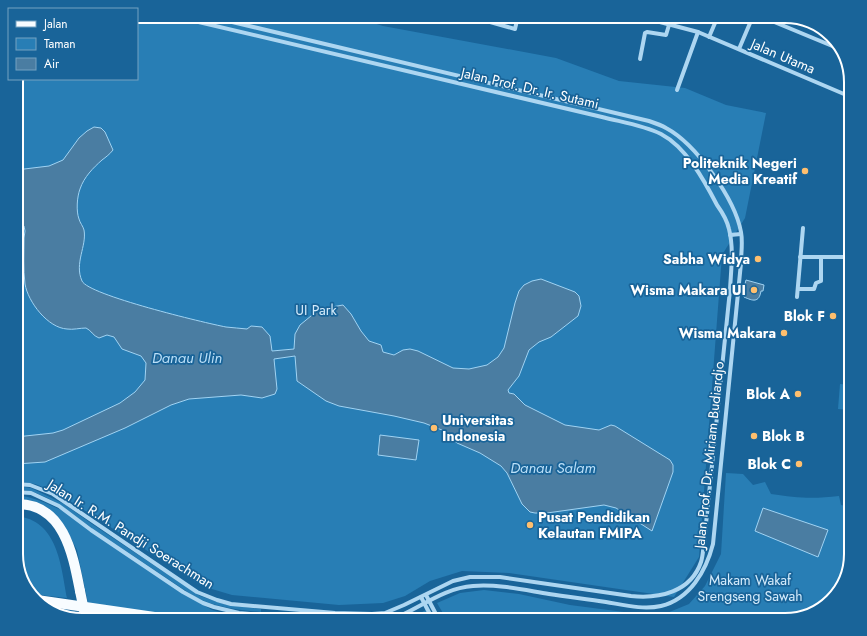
<svg xmlns="http://www.w3.org/2000/svg" width="867" height="636" viewBox="0 0 867 636" font-family="Jost,sans-serif">
	<style>
		.green { fill: #287eb5 }
		.water { fill: #4a7da2; stroke: #a0d3f3 }
		.lines { fill: none; stroke-linecap: round; stroke-linejoin: round }
		.street { stroke: #add6f1; stroke-width: 4 }
		.primary { stroke: #f8fcff; stroke-width: 10 }
		.primary-bridge { stroke: #f8fcff; stroke-width: 10 }
		.poi-dot { fill: #ffbf6e; stroke: #196499; stroke-width: 1.5 }
		.labels { text-anchor: middle; dominant-baseline: central; stroke-width: 3.5; stroke-linejoin: round; paint-order: stroke }
		.street-label { font-size: 14px; fill: #fff; stroke: #196499 }
		.poi-label { font-size: 14px; font-weight: bold; fill: #fff; stroke: #196499; text-anchor: end }
		.park-label { font-size: 14px; fill: #d5ecfc; stroke: #196499 }
		.water-label { font-size: 15px; font-style: italic; fill: #badff8; stroke: #196499 }
		.rim { fill: none; stroke: #fff; stroke-width: 2 }
	</style>
	<rect width="100%" height="100%" fill="#196499"/>
	<g class="green">
		<polygon points="137,16 351,16 383,26 556,58 619,81 685,88 726,105 766,113 745,218 722,255 699,557 674,597 509,573 462,571 430,581 405,596 383,603 339,605 232,595 202,586 56,492 35,484 16,481 16,79 137,79"/>
		<polygon points="840,384 851,385 850,410 838,409"/>
		<path d="M726,473L743,474L753,485L765,482L771,494C796,498 814,499 839,496L841,505L851,507V554L837,594L814,613L785,620H447L437,603L460,593L484,590L519,594L570,605L639,614L667,613L689,604L705,586L721,554Z"/>
		<path d="M16,486L31,488L64,504L92,524L200,596L227,605L261,609V612C237,610 216,607 195,597C162,575 129,553 96,531C71,514 48,491 16,489Z"/>
		<path d="M16,495C34,497 49,504 65,512L181,592L212,610L238,617L263,618V620H187L89,608L77,550L65,527L16,501Z"/>
		<path d="M16,516C58,520 61,566 67,598L31,594L23,583L16,558Z"/>
		<polygon points="41,606 75,611 77,618 42,606"/>
		<polygon points="426,610 431,620 402,620 412,617"/>
		<polygon points="90,613 137,620 91,620"/>
	</g>
	<g class="water">
		<path d="M94,127L101,128L105,132L113,150C110,154 106,157 102,160C93,168 84,177 80,189C77,197 76,211 79,219C80,223 83,226 84,230C87,246 74,263 82,281C88,295 205,323 226,327C233,328 240,328 247,329L251,326L262,327L270,336L272,351L294,349L295,334L300,325L317,311L326,308L343,305L351,314L361,331L369,341L381,345L383,352L394,355L403,350L410,349L418,351L453,368L469,369L487,365L498,357L504,348L515,303L519,291L524,285L532,281L541,279L575,292L579,296L581,306L578,316L551,337L539,342L529,350L519,376L508,390L509,393L514,394L525,405L565,425L599,430L611,425L615,426L670,460L673,465V472L652,531L616,508L604,505L547,513H535L530,512L522,504L507,473L501,466L480,453L457,443L442,430L424,423L394,416L339,406L326,401L297,381L295,356L274,359L277,389L275,394L262,398L241,395L189,399L171,405L125,428L45,462L16,464V437L53,433L63,430L120,403L135,392L145,380L146,363L141,356L122,349L114,337L107,335L99,338C93,336 91,330 86,328C80,328 73,330 67,329C48,328 28,302 25,284C23,269 24,253 24,238L25,231L24,226L21,224L16,226V170L49,166L63,160L79,138L87,131Z"/>
		<path d="M746,280L764,285L763,291H761C759,303 753,301 744,297L743,293L745,289L744,288Z"/>
		<polygon points="380,435 419,440 416,460 378,455"/>
		<polygon points="763,508 828,530 818,557 755,531"/>
	</g>
	<g class="lines">
		<g class="street">
			<path d="M207,16L649,121C655,123 661,125 666,128C696,144 735,199 741,232C743,242 741,253 741,263L713,544C706,571 690,599 661,606C643,610 624,605 606,602C587,599 568,597 549,594C524,590 499,584 473,586C442,588 418,610 390,620"/>
			<polyline points="469,16 515,29 518,16"/>
			<polyline points="637,16 698,32 851,97"/>
			<polyline points="760,16 842,50"/>
			<polyline points="709,37 718,16"/>
			<polyline points="739,49 753,16"/>
			<polyline points="640,59 645,33 647,32 666,35 669,25"/>
			<polyline points="677,90 698,32"/>
			<polyline points="730,235 741,234"/>
			<polyline points="800,257 851,257"/>
			<polyline points="798,289 814,289 816,283 821,281 821,257"/>
			<polyline points="797,297 803,228"/>
			<path d="M16,484L30,485L53,494L197,592L217,600L231,604L335,613L372,614L385,613L404,605L453,581L470,577H500L631,596C659,599 691,592 701,562C703,556 703,549 704,543L730,290C731,270 734,249 729,229C727,220 722,212 717,205C704,180 686,147 661,134C643,125 621,122 602,117L173,16"/>
			<polyline points="16,492 31,493 59,506 91,530 183,592 203,603 214,607 239,613 325,620"/>
			<polyline points="426,595 439,620"/>
			<polyline points="421,597 433,620"/>
		</g>
		<g class="primary">
			<path d="M16,504C64,503 73,555 80,591"/>
			<polyline points="37,600 175,620"/>
		</g>
		<polyline class="primary-bridge" points="80,591 86,620"/>
	</g>
	<g class="poi-dot">
		<circle cx="805" cy="171" r="4"/>
		<circle cx="758" cy="259" r="4"/>
		<circle cx="754" cy="290" r="4"/>
		<circle cx="833" cy="316" r="4"/>
		<circle cx="784" cy="333" r="4"/>
		<circle cx="798" cy="394" r="4"/>
		<circle cx="434" cy="428" r="4"/>
		<circle cx="754" cy="436" r="4"/>
		<circle cx="799" cy="464" r="4"/>
		<circle cx="530" cy="525" r="4"/>
	</g>
	<g class="labels">
		<g class="street-label">
			<text transform="translate(783 56) rotate(23)">Jalan Utama</text>
			<text transform="translate(530 88) rotate(13)">Jalan Prof. Dr. Ir. Sutami</text>
			<text transform="translate(709 455) rotate(-84)">Jalan Prof. Dr. Miriam Budiardjo</text>
			<text transform="translate(131 534) rotate(32)">Jalan Ir. R.M. Pandji Soerachman</text>
		</g>
		<g class="poi-label">
			<text x="797" y="163">Politeknik Negeri<tspan x="797" dy="16">Media Kreatif</tspan></text>
			<text x="750" y="259">Sabha Widya</text>
			<text x="746" y="290">Wisma Makara UI</text>
			<text x="825" y="316">Blok F</text>
			<text x="776" y="333">Wisma Makara</text>
			<text x="790" y="394">Blok A</text>
			<text x="442" y="420" text-anchor="start">Universitas<tspan x="442" dy="16">Indonesia</tspan></text>
			<text x="762" y="436" text-anchor="start">Blok B</text>
			<text x="791" y="464">Blok C</text>
			<text x="538" y="517" text-anchor="start">Pusat Pendidikan<tspan x="538" dy="16">Kelautan FMIPA</tspan></text>
		</g>
		<g class="park-label">
			<text x="316" y="310">UI Park</text>
			<text x="750" y="580">Makam Wakaf<tspan x="750" dy="16">Srengseng Sawah</tspan></text>
		</g>
		<g class="water-label">
			<text x="187" y="358">Danau Ulin</text>
			<text x="553" y="468">Danau Salam</text>
		</g>
	</g>
	<path d="M0 0H867V636H0ZM82 23H785A59 59 0 0 1 844 82V554A59 59 0 0 1 785 613H82A59 59 0 0 1 23 554V82A59 59 0 0 1 82 23Z" fill="#196499" fill-rule="evenodd"/>
	<path class="rim" d="M82 23H785A59 59 0 0 1 844 82V554A59 59 0 0 1 785 613H82A59 59 0 0 1 23 554V82A59 59 0 0 1 82 23Z"/>
	<rect x="8" y="8" width="130" height="72" fill="#196499" stroke="#75a2c2"/>
	<rect x="16" y="21" width="20" height="6" fill="#f8fcff" stroke="#75a2c2"/>
	<text x="44" y="28" font-size="12" fill="#ffffff">Jalan</text>
	<rect x="16" y="38" width="20" height="12" fill="#287eb5" stroke="#75a2c2"/>
	<text x="44" y="48" font-size="12" fill="#ffffff">Taman</text>
	<rect x="16" y="58" width="20" height="12" fill="#4a7da2" stroke="#75a2c2"/>
	<text x="44" y="68" font-size="12" fill="#ffffff">Air</text>
</svg>
